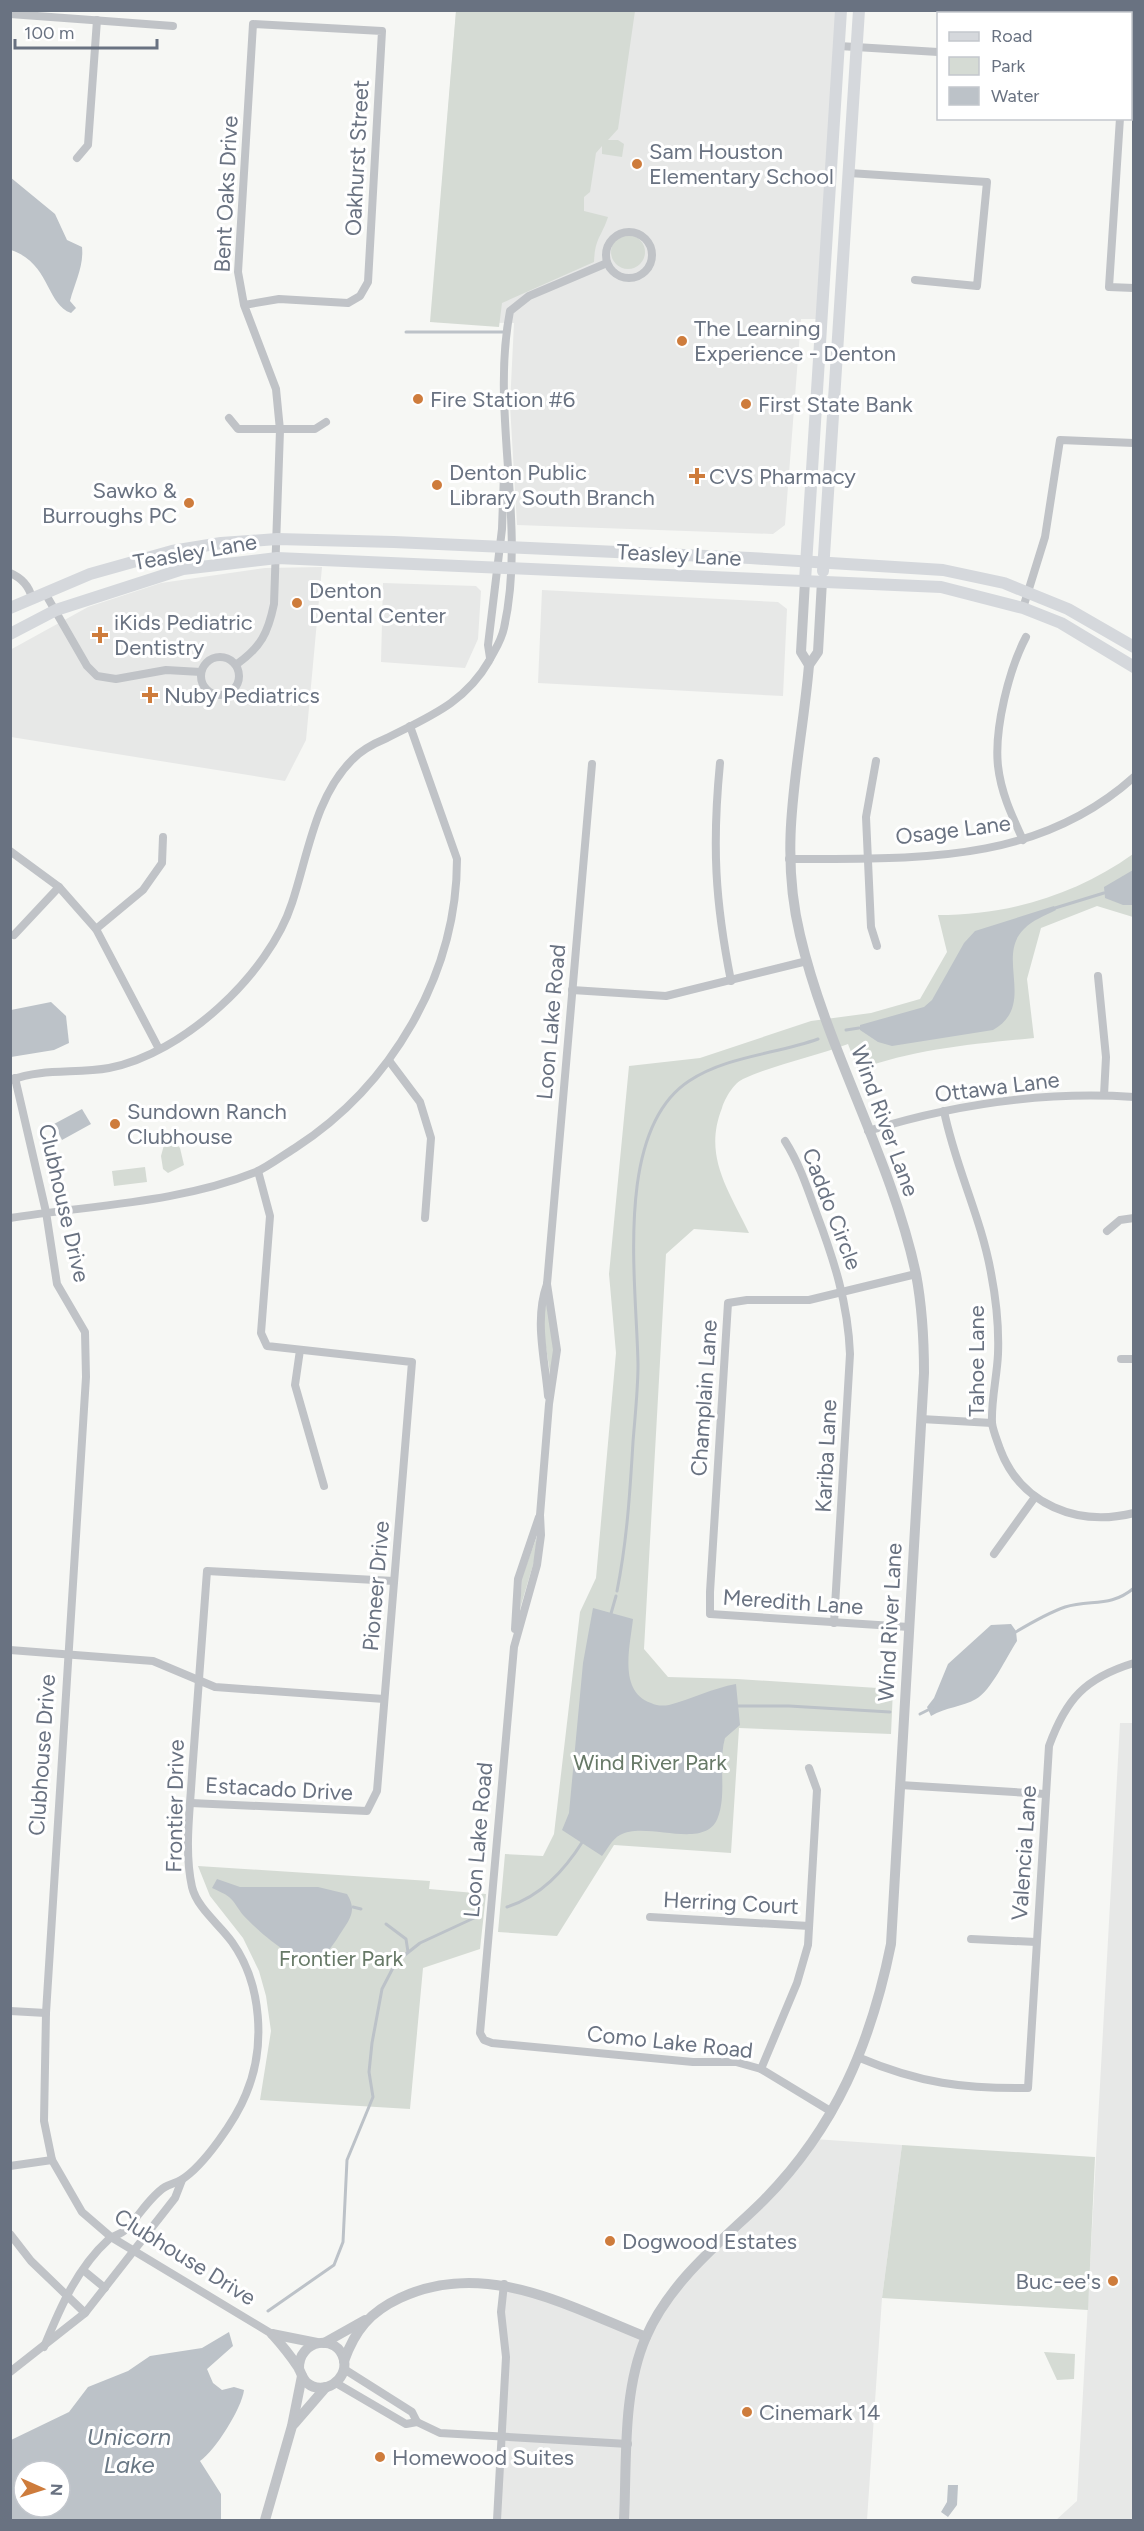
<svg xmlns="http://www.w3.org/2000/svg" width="1144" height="2531" viewBox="0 0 1144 2531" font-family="Figtree,sans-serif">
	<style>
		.built { fill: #e7e8e7 }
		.green { fill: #d5dbd4 }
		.water { fill: #bcc2c8; fill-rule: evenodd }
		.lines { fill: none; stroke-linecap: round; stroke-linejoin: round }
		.stream { stroke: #bcc2c8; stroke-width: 3 }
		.minor { stroke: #c0c3c7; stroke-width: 8 }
		.tertiary { stroke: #c0c3c7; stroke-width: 10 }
		.secondary { stroke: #d5d8dc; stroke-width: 12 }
		.poi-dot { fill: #ce7c3c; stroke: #fff; stroke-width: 2 }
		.labels { text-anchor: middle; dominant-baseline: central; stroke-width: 6; stroke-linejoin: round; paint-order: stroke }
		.poi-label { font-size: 22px; fill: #697281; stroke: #fff; text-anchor: start }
		.street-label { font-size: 22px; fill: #697281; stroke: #fff }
		.park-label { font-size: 22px; fill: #677967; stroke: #fff }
		.water-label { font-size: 24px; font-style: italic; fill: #6a7885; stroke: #fff }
	</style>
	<rect width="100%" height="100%" fill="#f6f7f4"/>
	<g class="built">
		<polygon points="818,10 841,12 822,319 801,319 785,525 773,534 517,525 510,405 514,323 431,322 456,11"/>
		<polygon points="322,567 306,740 285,781 11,737 10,650 88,607 161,583 265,568"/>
		<polygon points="383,583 476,586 481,591 478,639 465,668 381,662"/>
		<polygon points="542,590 778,602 787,609 783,696 538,683"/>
		<polygon points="1120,1723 1134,1723 1133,2520 1056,2520 1077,2501"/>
		<polygon points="814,2139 902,2145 882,2298 867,2520 497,2520 506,2357 504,2284 646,2337 688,2274"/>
	</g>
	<g class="green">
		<path d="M456,11H635L618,129L608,140H618L624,144L622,157L602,154V146L596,153L590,192L584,197V211L608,217C601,238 595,238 594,262L502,303L499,327L430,322Z"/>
		<circle cx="628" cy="252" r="17"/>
		<path d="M1133,854V917L1097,906L1041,928L1027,979L1034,1038C974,1044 914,1049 858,1070L848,1044C814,1057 776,1064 743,1079C734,1083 725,1098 722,1108C703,1156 728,1189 749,1233L694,1229L666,1254L644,1649L668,1677L737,1679L893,1689L891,1734L739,1728L731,1853L614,1845L557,1936L498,1932L505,1854L543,1856L554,1834L580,1612L596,1578L616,1353L609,1274L629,1066L700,1058L811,1021L871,1013L920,999L947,952L938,915C1008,915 1076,895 1133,854Z"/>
		<polygon points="173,1140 180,1148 184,1165 168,1173 163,1169 161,1156 164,1145"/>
		<polygon points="145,1167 147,1182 114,1186 112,1171"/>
		<path d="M546,1300C548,1318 559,1358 550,1373L543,1328Z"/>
		<polygon points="537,1536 535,1558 520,1609 522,1577"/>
		<polygon points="198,1866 430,1881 429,1889 486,1894 480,1949 423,1968 410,2109 260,2100 271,2031 266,1996 259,1971 243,1938 210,1896"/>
		<polygon points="902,2145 1095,2157 1088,2310 882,2298"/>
		<polygon points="1044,2352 1075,2354 1074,2379 1057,2380"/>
	</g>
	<g class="water">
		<path d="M10,177L55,214L67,240L82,247C84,266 75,282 70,301L76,308L71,313C46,304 50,263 11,250Z"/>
		<polygon points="1133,870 1133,905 1123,905 1105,898 1104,887"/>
		<path d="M1054,906L1056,910C1044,916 1033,920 1024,929C995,957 1037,1005 993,1030L892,1046L878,1042L860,1030V1025L924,1007L932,1000L964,943L975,931Z"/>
		<polygon points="51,1002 66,1016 69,1043 54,1050 11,1057 11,1010"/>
		<polygon points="82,1109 91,1124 62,1140 54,1124"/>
		<path d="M593,1608L633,1619C630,1647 618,1691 651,1703C657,1706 663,1706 669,1705C692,1699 713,1688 736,1684L740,1725L725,1738C718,1763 727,1793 718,1817C706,1852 646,1820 620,1835C612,1839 607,1850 602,1856L562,1830L569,1813L583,1663Z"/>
		<path d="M1011,1624L1016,1631L1017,1641C1007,1656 991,1691 976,1699C962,1707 946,1707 931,1716L927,1707L934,1698L948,1664L991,1625Z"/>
		<path d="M217,1879L240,1887H318L347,1894C355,1907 353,1915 344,1928C337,1938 327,1959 312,1960C293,1963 256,1929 243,1915C238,1909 235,1902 229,1897C224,1893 218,1891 212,1888Z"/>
		<path d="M229,2332L233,2346L207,2369L213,2383L222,2390L234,2387L244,2390C242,2408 215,2451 200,2461L221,2494V2520H11V2440L69,2412L88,2387L128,2371L150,2356L202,2348ZM24,2471H60V2507H24Z"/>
		<polygon points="948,2485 958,2485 957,2505 948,2517 941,2512 947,2502"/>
	</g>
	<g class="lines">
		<g class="stream">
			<polyline points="406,332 506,332"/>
			<polyline points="1055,908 1104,893"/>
			<polyline points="846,1030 859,1028"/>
			<path d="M617,1591C627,1541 630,1492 633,1442C635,1416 638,1390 638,1365C637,1286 613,1131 689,1081C726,1056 777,1054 818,1039"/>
			<polyline points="610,1617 616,1596"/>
			<path d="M1014,1633C1029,1624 1048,1613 1065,1607C1091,1599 1110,1608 1134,1588"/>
			<polyline points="736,1706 789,1706 890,1712"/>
			<polyline points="920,1714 932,1708"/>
			<polyline points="353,1907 361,1909"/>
			<path d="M507,1907C541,1896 564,1871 583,1841"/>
			<polyline points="386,1924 406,1939 408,1952"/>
			<polyline points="268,2311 334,2265 343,2242 347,2160 373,2097 369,2072 372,2043 382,1989 396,1962 420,1943 474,1918"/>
		</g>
		<g class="minor">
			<polyline points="10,14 173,26"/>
			<polyline points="839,46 938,52"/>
			<polyline points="1130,65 1134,65"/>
			<polyline points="1120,118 1109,287 1134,288"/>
			<polyline points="77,158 88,145 97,20"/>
			<polyline points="849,173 987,182 977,286 915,280"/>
			<circle cx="629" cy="255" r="23"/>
			<polyline points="229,418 238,429 315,429 326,422"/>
			<path d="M10,573C22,578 29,586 32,598"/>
			<polyline points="45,593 87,666 97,676 116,679 166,670 201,672"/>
			<polyline points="1023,608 1045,537 1060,440 1134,443"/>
			<circle cx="220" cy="676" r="19"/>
			<polyline points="490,658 488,645 502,529 504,474"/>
			<path d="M237,664C261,647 268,633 274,604L280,430L276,389L244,305L238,272L253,24L382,31L368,282L360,296L348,303L279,299L244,305"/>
			<polyline points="876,761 866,817 871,927 877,946"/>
			<path d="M720,763C712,845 715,901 731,981"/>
			<path d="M1023,840C1012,816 1001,793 998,766C994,729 1009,669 1026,637"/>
			<polyline points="10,851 59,887 96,929 159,1049"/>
			<path d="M789,859C913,858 1035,866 1134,777"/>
			<polyline points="96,929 143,890 162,863 163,837"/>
			<polyline points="14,935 59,887"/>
			<polyline points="1098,976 1106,1057 1104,1095"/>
			<polyline points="572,990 666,996 807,961"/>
			<polyline points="390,1062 420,1102 431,1138 425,1218"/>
			<polyline points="15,1078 46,1212 57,1284 85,1332 86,1377 46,2013 44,2121 52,2160 82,2212 111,2237 272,2334"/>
			<path d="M11,1080C43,1068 76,1074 109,1068C183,1054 269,974 292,903C308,855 315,797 352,760C361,750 375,743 387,738C428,717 465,703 489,661C495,649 501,642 504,628C527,524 490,414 510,311L529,296L607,263"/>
			<path d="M944,1111C955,1166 981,1217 991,1273C996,1299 999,1328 998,1354C997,1377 991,1400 992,1423C993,1431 997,1440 1000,1449C1021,1505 1078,1527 1134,1513"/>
			<path d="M868,1131C955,1104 1043,1091 1134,1097"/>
			<path d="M785,1141C799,1163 807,1187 816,1212C834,1260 848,1303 850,1354L834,1623"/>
			<path d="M10,1218C92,1205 179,1203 256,1172C269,1166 282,1156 295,1148C391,1086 457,975 457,859L410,726"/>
			<polyline points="1107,1231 1120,1220 1134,1218"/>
			<polyline points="547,1284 557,1350 549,1404 540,1515 541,1535 537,1565 514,1647 480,2033 484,2040 492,2043 693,2062 736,2062 761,2069 832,2112"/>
			<polyline points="300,1350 295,1385 324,1486"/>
			<polyline points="1121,1359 1134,1359"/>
			<path d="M548,1396C545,1359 534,1320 547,1284L592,764"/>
			<polyline points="921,1419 992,1423"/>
			<polyline points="994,1554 1035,1497"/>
			<polyline points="909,1627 710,1614 710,1592 728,1303 747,1300 809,1300 916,1274"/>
			<polyline points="515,1629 518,1579 539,1517"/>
			<polyline points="10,1650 153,1661 215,1687 384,1699"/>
			<polyline points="900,1785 1045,1794"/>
			<polyline points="191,1803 367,1811 377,1791 412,1362 267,1346 261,1333 270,1216 258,1171"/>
			<polyline points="650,1917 809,1926"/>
			<polyline points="971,1939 1036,1942"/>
			<polyline points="10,2011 46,2013"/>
			<path d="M860,2058C919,2083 964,2089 1028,2088L1049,1746C1066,1699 1085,1678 1134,1663"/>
			<polyline points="761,2069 797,1983 808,1945 817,1790 809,1768"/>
			<polyline points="10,2166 52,2160"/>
			<polyline points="10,2234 31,2261 85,2313"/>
			<polyline points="83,2270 105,2288"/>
			<path d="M44,2347C60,2308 77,2268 109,2239C114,2235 120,2235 125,2230C138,2218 149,2197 165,2187C170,2184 176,2183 181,2180C204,2166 236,2119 246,2094C266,2047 262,1984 232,1942C220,1925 197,1908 192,1887C184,1851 190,1811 192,1774C197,1707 202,1639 207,1571L394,1581"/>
			<polyline points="344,2369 412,2412 417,2422 440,2433 628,2444"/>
			<polyline points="10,2372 85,2313 175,2198 182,2180"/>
			<polyline points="336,2383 406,2424 417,2422"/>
			<polyline points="497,2520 506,2357 501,2312 504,2284"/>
		</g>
		<g class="tertiary">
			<polyline points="805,581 801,652 809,665"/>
			<path d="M272,2334C281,2344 290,2355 298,2367C301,2372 302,2378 307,2383C323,2396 348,2381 344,2360C338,2333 298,2339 299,2369"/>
			<polyline points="272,2334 317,2343"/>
			<polyline points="324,2343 365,2320"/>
			<path d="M344,2361C355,2330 370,2312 400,2298C484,2258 568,2306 646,2337"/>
			<polyline points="294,2424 326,2387"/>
			<polyline points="265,2520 292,2426 302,2376"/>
			<path d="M624,2520C627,2461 622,2392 646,2337C670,2281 722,2241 764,2200C836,2127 871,2043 891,1944L924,1373C924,1339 922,1306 916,1274C891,1157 827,1051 800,935C777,840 801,759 809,665L818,652L822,581"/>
		</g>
		<g class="secondary">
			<polyline points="823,571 859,10"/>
			<polyline points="805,581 841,10"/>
			<polyline points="10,608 90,574 172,551 221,543 277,539 394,542 750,558 943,570 1004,583 1068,609 1134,647"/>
			<polyline points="10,634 56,610 183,569 277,558 941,587 1023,608 1061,623 1134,667"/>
		</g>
	</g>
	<g class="poi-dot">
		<circle cx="637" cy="164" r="6"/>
		<circle cx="682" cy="341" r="6"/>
		<circle cx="418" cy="399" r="6"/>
		<circle cx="746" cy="404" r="6"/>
		<path d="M694 467h6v6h6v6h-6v6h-6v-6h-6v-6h6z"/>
		<circle cx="437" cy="485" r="6"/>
		<circle cx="189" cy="503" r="6"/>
		<circle cx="297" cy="603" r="6"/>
		<path d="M97 626h6v6h6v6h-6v6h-6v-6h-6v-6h6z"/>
		<path d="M147 686h6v6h6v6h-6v6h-6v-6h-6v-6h6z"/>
		<circle cx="115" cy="1124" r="6"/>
		<circle cx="610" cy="2241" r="6"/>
		<circle cx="1113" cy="2281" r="6"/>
		<circle cx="747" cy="2412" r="6"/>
		<circle cx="380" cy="2457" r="6"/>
	</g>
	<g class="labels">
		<g class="poi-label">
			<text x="649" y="151">Sam Houston<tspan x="649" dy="25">Elementary School</tspan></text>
			<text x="694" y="328">The Learning<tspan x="694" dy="25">Experience - Denton</tspan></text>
			<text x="430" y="399">Fire Station #6</text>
			<text x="758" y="404">First State Bank</text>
			<text x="449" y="472">Denton Public<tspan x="449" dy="25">Library South Branch</tspan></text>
			<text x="709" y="476">CVS Pharmacy</text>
			<text x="177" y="490" text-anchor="end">Sawko &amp;<tspan x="177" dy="25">Burroughs PC</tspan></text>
			<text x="309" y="590">Denton<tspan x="309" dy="25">Dental Center</tspan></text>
			<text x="114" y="622">iKids Pediatric<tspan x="114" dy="25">Dentistry</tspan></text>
			<text x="164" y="695">Nuby Pediatrics</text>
			<text x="127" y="1111">Sundown Ranch<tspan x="127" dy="25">Clubhouse</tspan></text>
			<text x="622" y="2241">Dogwood Estates</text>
			<text x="1101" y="2281" text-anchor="end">Buc-ee's</text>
			<text x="759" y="2412">Cinemark 14</text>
			<text x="392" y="2457">Homewood Suites</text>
		</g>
		<g class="street-label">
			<text transform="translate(357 158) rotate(-87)">Oakhurst Street</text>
			<text transform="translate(226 194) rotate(-87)">Bent Oaks Drive</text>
			<text transform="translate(195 552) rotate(-10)">Teasley Lane</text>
			<text transform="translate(679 555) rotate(3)">Teasley Lane</text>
			<text transform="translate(953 830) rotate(-7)">Osage Lane</text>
			<text transform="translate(551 1022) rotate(-85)">Loon Lake Road</text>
			<text transform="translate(997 1087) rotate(-7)">Ottawa Lane</text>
			<text transform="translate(885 1121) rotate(70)">Wind River Lane</text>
			<text transform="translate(64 1203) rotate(77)">Clubhouse Drive</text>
			<text transform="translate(832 1209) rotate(69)">Caddo Circle</text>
			<text transform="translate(976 1361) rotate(-90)">Tahoe Lane</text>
			<text transform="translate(704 1398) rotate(-86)">Champlain Lane</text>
			<text transform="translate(826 1456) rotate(-87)">Kariba Lane</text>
			<text transform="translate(376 1586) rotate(-85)">Pioneer Drive</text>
			<text transform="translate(793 1602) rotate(4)">Meredith Lane</text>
			<text transform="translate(890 1622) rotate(-87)">Wind River Lane</text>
			<text transform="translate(42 1755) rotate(-86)">Clubhouse Drive</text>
			<text transform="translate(279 1789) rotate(3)">Estacado Drive</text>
			<text transform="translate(175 1806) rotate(-89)">Frontier Drive</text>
			<text transform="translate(478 1840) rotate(-85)">Loon Lake Road</text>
			<text transform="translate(1024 1853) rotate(-86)">Valencia Lane</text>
			<text transform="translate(731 1903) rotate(3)">Herring Court</text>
			<text transform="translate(670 2042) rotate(6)">Como Lake Road</text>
			<text transform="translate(185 2257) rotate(32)">Clubhouse Drive</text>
		</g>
		<g class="park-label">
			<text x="650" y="1762">Wind River Park</text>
			<text x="341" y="1958">Frontier Park</text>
		</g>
		<g class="water-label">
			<text x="129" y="2436">Unicorn<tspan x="129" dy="28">Lake</tspan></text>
		</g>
	</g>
	<rect width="1144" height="2531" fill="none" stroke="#697281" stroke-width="24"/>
	<rect x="937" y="12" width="195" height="108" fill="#ffffff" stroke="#c3c7cd" stroke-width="1.5"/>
	<rect x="949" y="32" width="30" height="9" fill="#d5d8dc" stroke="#c3c7cd" stroke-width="1.5"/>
	<text x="991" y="42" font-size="18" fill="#697281">Road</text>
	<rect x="949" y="57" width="30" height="18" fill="#d5dbd4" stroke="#c3c7cd" stroke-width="1.5"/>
	<text x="991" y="72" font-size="18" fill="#697281">Park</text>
	<rect x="949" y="87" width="30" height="18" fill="#bcc2c8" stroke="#c3c7cd" stroke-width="1.5"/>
	<text x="991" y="102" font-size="18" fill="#697281">Water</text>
	<g transform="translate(42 2489) rotate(93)"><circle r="28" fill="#ffffff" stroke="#c3c7cd" stroke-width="1.5"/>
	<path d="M0-4.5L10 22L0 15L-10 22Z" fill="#ce7c3c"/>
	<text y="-9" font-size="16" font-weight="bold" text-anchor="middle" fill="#697281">N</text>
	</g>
	<path d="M15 39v9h142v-9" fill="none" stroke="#697281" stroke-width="3"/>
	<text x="24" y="39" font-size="18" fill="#697281" stroke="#ffffff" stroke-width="4.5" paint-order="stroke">100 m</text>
</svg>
